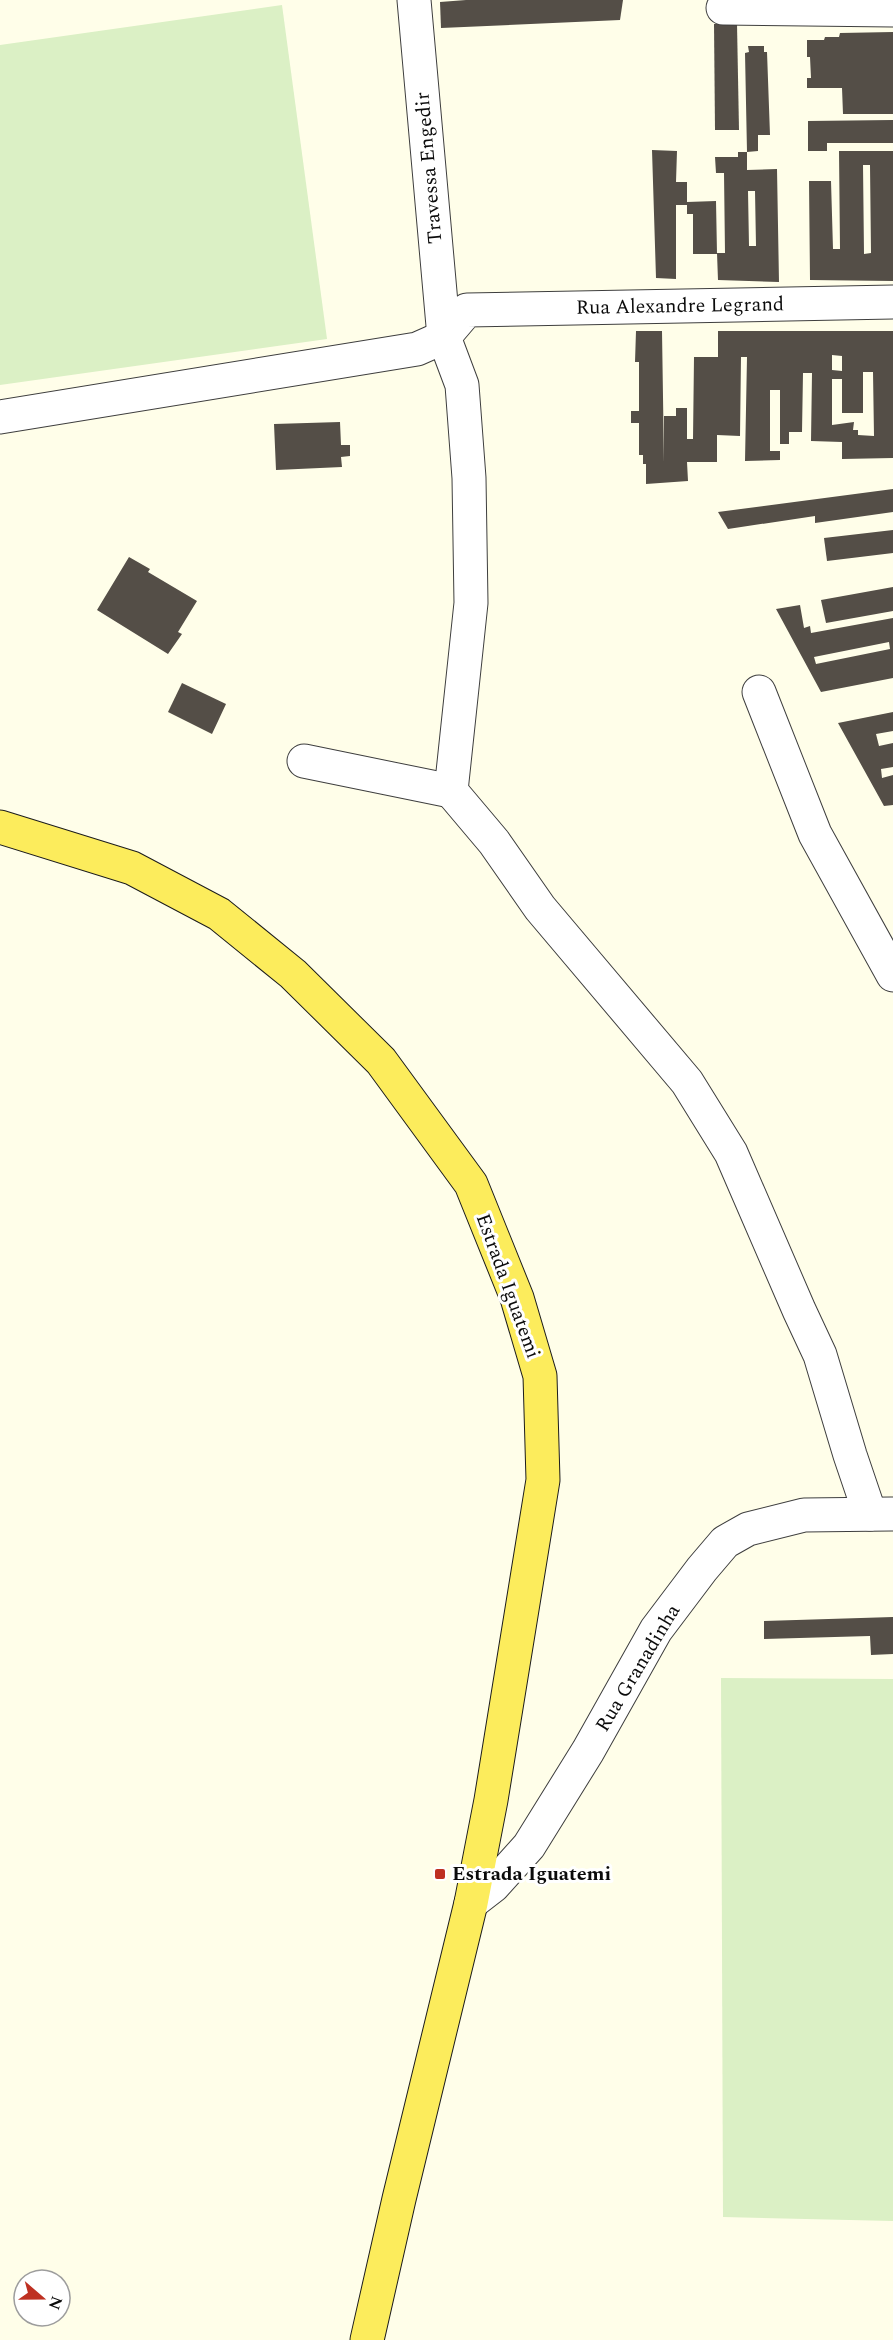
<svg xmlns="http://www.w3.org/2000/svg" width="893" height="2340" viewBox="0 0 893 2340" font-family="Spectral,serif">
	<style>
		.pitch { fill: #dbf0c5 }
		.building { fill: #544e47; fill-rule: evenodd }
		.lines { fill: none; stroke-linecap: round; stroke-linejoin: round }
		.minor-casing { stroke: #3e3e3e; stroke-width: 35 }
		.major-casing { stroke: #1c1c1c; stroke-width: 35 }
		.minor { stroke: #fff; stroke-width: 33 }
		.major { stroke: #fcec5c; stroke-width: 33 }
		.poi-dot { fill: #be3021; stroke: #fff; stroke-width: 2 }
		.labels { text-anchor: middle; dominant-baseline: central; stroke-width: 6; stroke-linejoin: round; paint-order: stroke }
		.street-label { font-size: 20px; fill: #0b0b0b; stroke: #fff }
		.poi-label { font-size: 20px; font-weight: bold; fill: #0b0b0b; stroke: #fff; text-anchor: start }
	</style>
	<rect width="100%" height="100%" fill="#fffee9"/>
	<g class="pitch">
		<polygon points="282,5 327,339 0,385 0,45"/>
		<polygon points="721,1678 893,1679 893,2221 723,2217"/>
	</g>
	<g class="building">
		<polygon points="466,0 623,0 620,20 441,28 440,2"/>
		<polygon points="714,24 737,24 739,130 715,130"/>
		<polygon points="893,32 893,114 843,114 842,88 807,88 807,78 811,78 810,57 807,57 807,40 824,40 825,37 839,37 840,33"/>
		<path d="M748,46H764V52H767L770,135H758V151L747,152V170L777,169L779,282L718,280L717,253H725L724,173H716L715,157H738V152H747L745,53L749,52ZM748,191H755L756,246H749Z"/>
		<polygon points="893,120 893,143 827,143 827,151 808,151 808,121"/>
		<polygon points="652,150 677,151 676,182 687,182 687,202 716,201 717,254 693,254 693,214 687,214 687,205 676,205 676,279 656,278"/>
		<path d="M839,151H893V281L810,280L809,181H831L833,249H840ZM863,165H870L871,253L864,254Z"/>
		<path d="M636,331H662L664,463V416H676V408H687V439H693L694,357H718V331H893V458L842,459V442L811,441L812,373H803L802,432H789V444H780V390H770V451H780V460L745,461L747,357H741L740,436L717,435V462H687L688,481L646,484V464H643V455H639V423H631V411H639V362H635ZM832,355L842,356V371L832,370ZM863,372H873L874,436L858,435V430H853L854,422L832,425V379H842V413H863Z"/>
		<polygon points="340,422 341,445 350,445 350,456 341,457 342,467 276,470 274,424"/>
		<polygon points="893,489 893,512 815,523 815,516 728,529 718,512"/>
		<polygon points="893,530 893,553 827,561 824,538"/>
		<polygon points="129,557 150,569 148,572 197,601 178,632 182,634 168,654 97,610"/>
		<polygon points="893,587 893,611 826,623 821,600"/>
		<path d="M800,605L804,628L810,626L811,633L893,618V678L821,692L776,609ZM889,642L890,649L816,664L814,657Z"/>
		<polygon points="182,683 226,704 212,734 168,712"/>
		<polygon points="893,712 893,731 876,734 879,746 893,743 893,767 881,769 882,778 893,775 893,805 884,806 838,723"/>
		<polygon points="893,1617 893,1654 871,1655 870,1636 764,1639 764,1621"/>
	</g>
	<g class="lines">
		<g class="minor-casing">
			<g id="minor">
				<polyline points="414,0 444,337 462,385 469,478 471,603 451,791 494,842 540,908 687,1082 731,1153 799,1310 820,1355 850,1455 870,1514"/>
				<polyline points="723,8 893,10"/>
				<polyline points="0,417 417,349 444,337 467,310 893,302"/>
				<polyline points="759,692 815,834 893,975"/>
				<polyline points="304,761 451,791"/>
				<polyline points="471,1903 493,1886 529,1846 588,1751 656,1630 702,1569 725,1542 748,1529 804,1515 891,1514"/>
			</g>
		</g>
		<g class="major-casing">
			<polyline id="major" points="0,827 132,868 219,914 293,974 381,1061 471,1184 517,1298 540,1376 543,1480 491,1800 471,1903 399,2199 367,2340"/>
		</g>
		<use href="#minor" class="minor"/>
		<use href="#major" class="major"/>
	</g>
	<rect class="poi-dot" x="434" y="1868" width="12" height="12" rx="3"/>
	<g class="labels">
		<g class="street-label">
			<text transform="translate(429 168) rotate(-95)">Travessa Engedir</text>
			<text transform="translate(680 306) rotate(-1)">Rua Alexandre Legrand</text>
			<text transform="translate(508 1286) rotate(70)">Estrada Iguatemi</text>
			<text transform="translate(638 1668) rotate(-59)">Rua Granadinha</text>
		</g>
		<g class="poi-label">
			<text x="452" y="1874">Estrada Iguatemi</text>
		</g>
	</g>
	<g transform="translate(42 2298) rotate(110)"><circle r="28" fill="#ffffff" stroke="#9d9d9d" stroke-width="1.5"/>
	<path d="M0-4.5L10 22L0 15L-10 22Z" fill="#be3021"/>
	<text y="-9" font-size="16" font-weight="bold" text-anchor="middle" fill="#0b0b0b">N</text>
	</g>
</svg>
